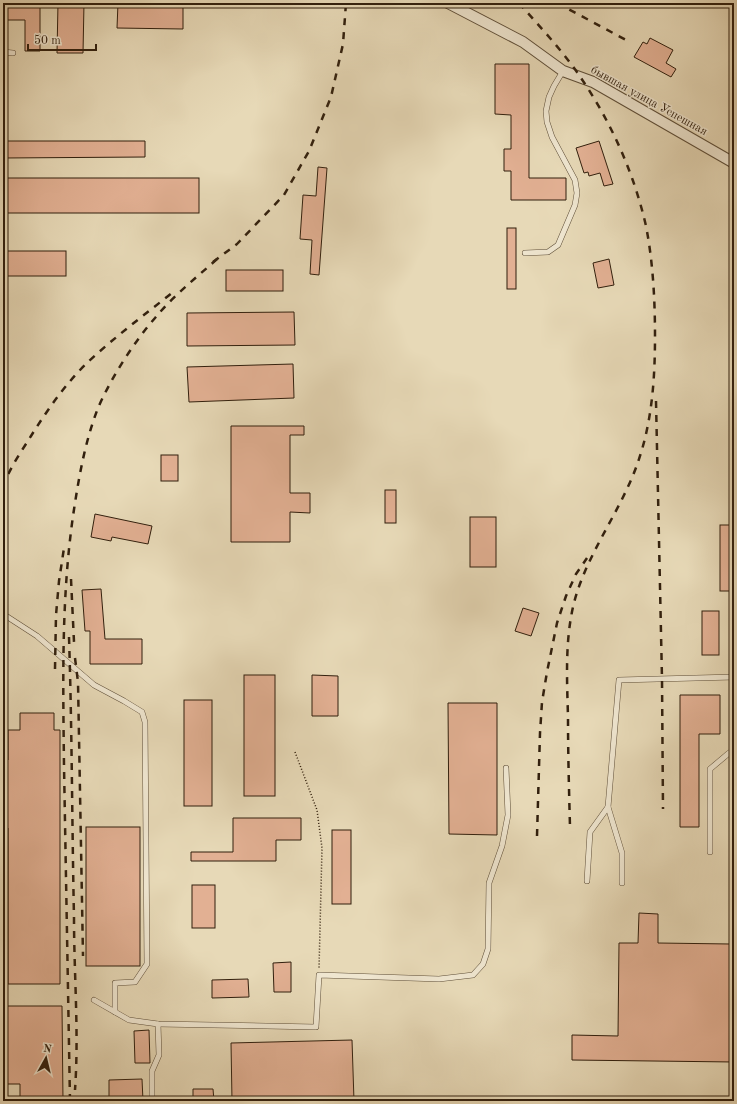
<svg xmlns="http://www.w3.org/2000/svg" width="737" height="1104" viewBox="0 0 737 1104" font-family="'Old Standard TT',serif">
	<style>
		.building { fill: #e2b093; stroke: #311f0d }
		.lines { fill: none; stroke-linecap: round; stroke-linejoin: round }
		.lane-casing { stroke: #5e4e38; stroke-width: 6 }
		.street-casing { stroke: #5e4e38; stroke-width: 12 }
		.path { stroke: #311f0d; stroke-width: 1.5; stroke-dasharray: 1 2; stroke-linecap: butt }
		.lane { stroke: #efe6d0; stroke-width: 5 }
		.street { stroke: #efe6d0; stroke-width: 10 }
		.rail { stroke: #311f0d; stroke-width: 2.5; stroke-dasharray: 7 7; stroke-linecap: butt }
		.labels { text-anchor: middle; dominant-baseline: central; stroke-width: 3; stroke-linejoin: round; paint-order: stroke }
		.street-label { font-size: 12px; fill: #311f0d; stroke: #efe6d0 }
	</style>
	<rect width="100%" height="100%" fill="#e7d9b7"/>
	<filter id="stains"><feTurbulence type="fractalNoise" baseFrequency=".005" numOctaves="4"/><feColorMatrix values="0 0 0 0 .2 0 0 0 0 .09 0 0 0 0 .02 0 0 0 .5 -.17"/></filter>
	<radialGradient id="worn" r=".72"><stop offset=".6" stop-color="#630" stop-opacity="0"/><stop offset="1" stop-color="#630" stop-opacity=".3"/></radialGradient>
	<g class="building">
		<polygon points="3,3 40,3 40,51 25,51 25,20 3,20"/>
		<polygon points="58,3 84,3 83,53 57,53"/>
		<polygon points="118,3 183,3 183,29 117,28"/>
		<polygon points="650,38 673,50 666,63 676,69 671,77 634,57 643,42 647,44"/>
		<polygon points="495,64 529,64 529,178 566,178 566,200 511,200 511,171 504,171 504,149 511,149 511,115 495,114"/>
		<polygon points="3,141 145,141 145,157 3,158"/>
		<polygon points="599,141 613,184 604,186 600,173 589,176 588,172 584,173 576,148"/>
		<polygon points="318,167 327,168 319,275 310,274 312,240 300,239 303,195 316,196"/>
		<rect x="3" y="178" width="196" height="35"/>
		<rect x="507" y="228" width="9" height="61"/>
		<rect x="3" y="251" width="63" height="25"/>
		<polygon points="609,259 614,285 598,288 593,263"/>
		<rect x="226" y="270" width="57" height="21"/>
		<polygon points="294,312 295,345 187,346 187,313"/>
		<polygon points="293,364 294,398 189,402 187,367"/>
		<polygon points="231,426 304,426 304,435 290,435 290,493 310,493 310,513 290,512 290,542 231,542"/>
		<rect x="161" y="455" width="17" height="26"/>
		<rect x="385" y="490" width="11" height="33"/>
		<polygon points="95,514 152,526 148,544 112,537 111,541 91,537"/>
		<rect x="470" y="517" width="26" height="50"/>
		<rect x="720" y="525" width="14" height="66"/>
		<polygon points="101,589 105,639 142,639 142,664 90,664 90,631 85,631 82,590"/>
		<polygon points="523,608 539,613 531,636 515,631"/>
		<rect x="702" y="611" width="17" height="44"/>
		<rect x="244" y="675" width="31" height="121"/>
		<polygon points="312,675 338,676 338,716 312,716"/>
		<polygon points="680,695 720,695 720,734 699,734 699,827 680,827"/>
		<rect x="184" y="700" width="28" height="106"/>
		<polygon points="448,703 497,703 497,835 449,834"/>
		<polygon points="20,713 54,713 54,730 60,730 60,984 8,984 8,828 3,828 3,760 8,760 8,730 20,730"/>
		<polygon points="233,818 301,818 301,840 276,840 276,861 191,861 191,852 233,852"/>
		<rect x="86" y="827" width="54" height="139"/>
		<rect x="332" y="830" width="19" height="74"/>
		<rect x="192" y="885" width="23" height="43"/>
		<polygon points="639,913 658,914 658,943 730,944 730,969 734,969 734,1062 572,1060 572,1035 618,1036 619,943 638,943"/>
		<polygon points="291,962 291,992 274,992 273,963"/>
		<polygon points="248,979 249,997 212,998 212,980"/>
		<polygon points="3,1006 62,1006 63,1101 20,1101 20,1084 3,1084"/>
		<polygon points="149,1030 150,1063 135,1063 134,1031"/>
		<polygon points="352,1040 354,1101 232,1101 231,1043"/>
		<polygon points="142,1079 143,1101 109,1101 109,1080"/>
		<polygon points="193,1089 213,1089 214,1101 193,1101"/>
	</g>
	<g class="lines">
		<g class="lane-casing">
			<g id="lane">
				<polyline points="3,52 13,53"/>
				<polyline points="525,253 548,252 558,245 575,205 577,193 575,180 552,137 547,122 546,111 549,97 554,86 563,71"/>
				<polyline points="3,614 37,636 94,685 124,701 142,712 145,722 147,964 135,982 115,983 115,1012"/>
				<polyline points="608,807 622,853 622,883"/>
				<polyline points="710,852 710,769 729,753 734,750"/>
				<polyline points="587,881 590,832 608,807 619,680 734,677"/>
				<polyline points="94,1000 129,1020 158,1024 316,1027 319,975 439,979 473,975 483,964 488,949 489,883 502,846 508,815 506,768"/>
				<polyline points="152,1101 152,1071 159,1055 158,1024"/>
			</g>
		</g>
		<g class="street-casing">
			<polyline id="street" points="448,3 523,42 563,71 593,82 734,163"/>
		</g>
		<polyline class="path" points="295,752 317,810 322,848 319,969"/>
		<use href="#lane" class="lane"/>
		<use href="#street" class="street"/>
		<g class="rail">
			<path d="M519,3C540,27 563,51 581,78C611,122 634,173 646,226C653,262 655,300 655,336C655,379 652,422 638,462C621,512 585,555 573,607C565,643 567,680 568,717C568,753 569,790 570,827"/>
			<polyline points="557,3 628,41"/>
			<polyline points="213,262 237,244 284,195 309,151 331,97 343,44 346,3"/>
			<polyline points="656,401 662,679 663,809"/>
			<path d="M3,487C9,469 21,452 31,436C48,409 66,383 89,361C115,337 144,315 172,293"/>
			<polyline points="71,579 74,642"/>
			<path d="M69,637C72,730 72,824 74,918C74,975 79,1033 75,1090"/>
			<polyline points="75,658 78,682 83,956"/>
			<polyline points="55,669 56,615 59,581 64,548"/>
			<polyline points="537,836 540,733 542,702 547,672 557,623 566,596 576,574 587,558"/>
			<path d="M70,1101C68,989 66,878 64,766C63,678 61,590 75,503C80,471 86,439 98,408C111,378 134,342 155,318C173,296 196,278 217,259"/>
		</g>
	</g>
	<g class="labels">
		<g class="street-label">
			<text transform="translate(649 101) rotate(29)">бывшая улица Успешная</text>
		</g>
	</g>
	<rect width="737" height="1104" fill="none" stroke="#e7d9b7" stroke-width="16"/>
	<rect x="4" y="4" width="729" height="1096" fill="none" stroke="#311f0d" stroke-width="2"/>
	<rect x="8" y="8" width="721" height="1088" fill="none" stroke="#311f0d"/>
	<g transform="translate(46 1058) rotate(8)" stroke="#efe6d0" stroke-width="3" paint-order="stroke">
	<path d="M0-3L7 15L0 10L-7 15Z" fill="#311f0d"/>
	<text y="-6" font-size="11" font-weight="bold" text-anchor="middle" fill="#311f0d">N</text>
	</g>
	<path d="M28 44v6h68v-6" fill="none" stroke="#311f0d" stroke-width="2"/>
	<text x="34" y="44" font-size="12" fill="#311f0d" stroke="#efe6d0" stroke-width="3" paint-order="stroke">50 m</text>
	<rect width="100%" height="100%" filter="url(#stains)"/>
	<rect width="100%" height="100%" fill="url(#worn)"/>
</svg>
